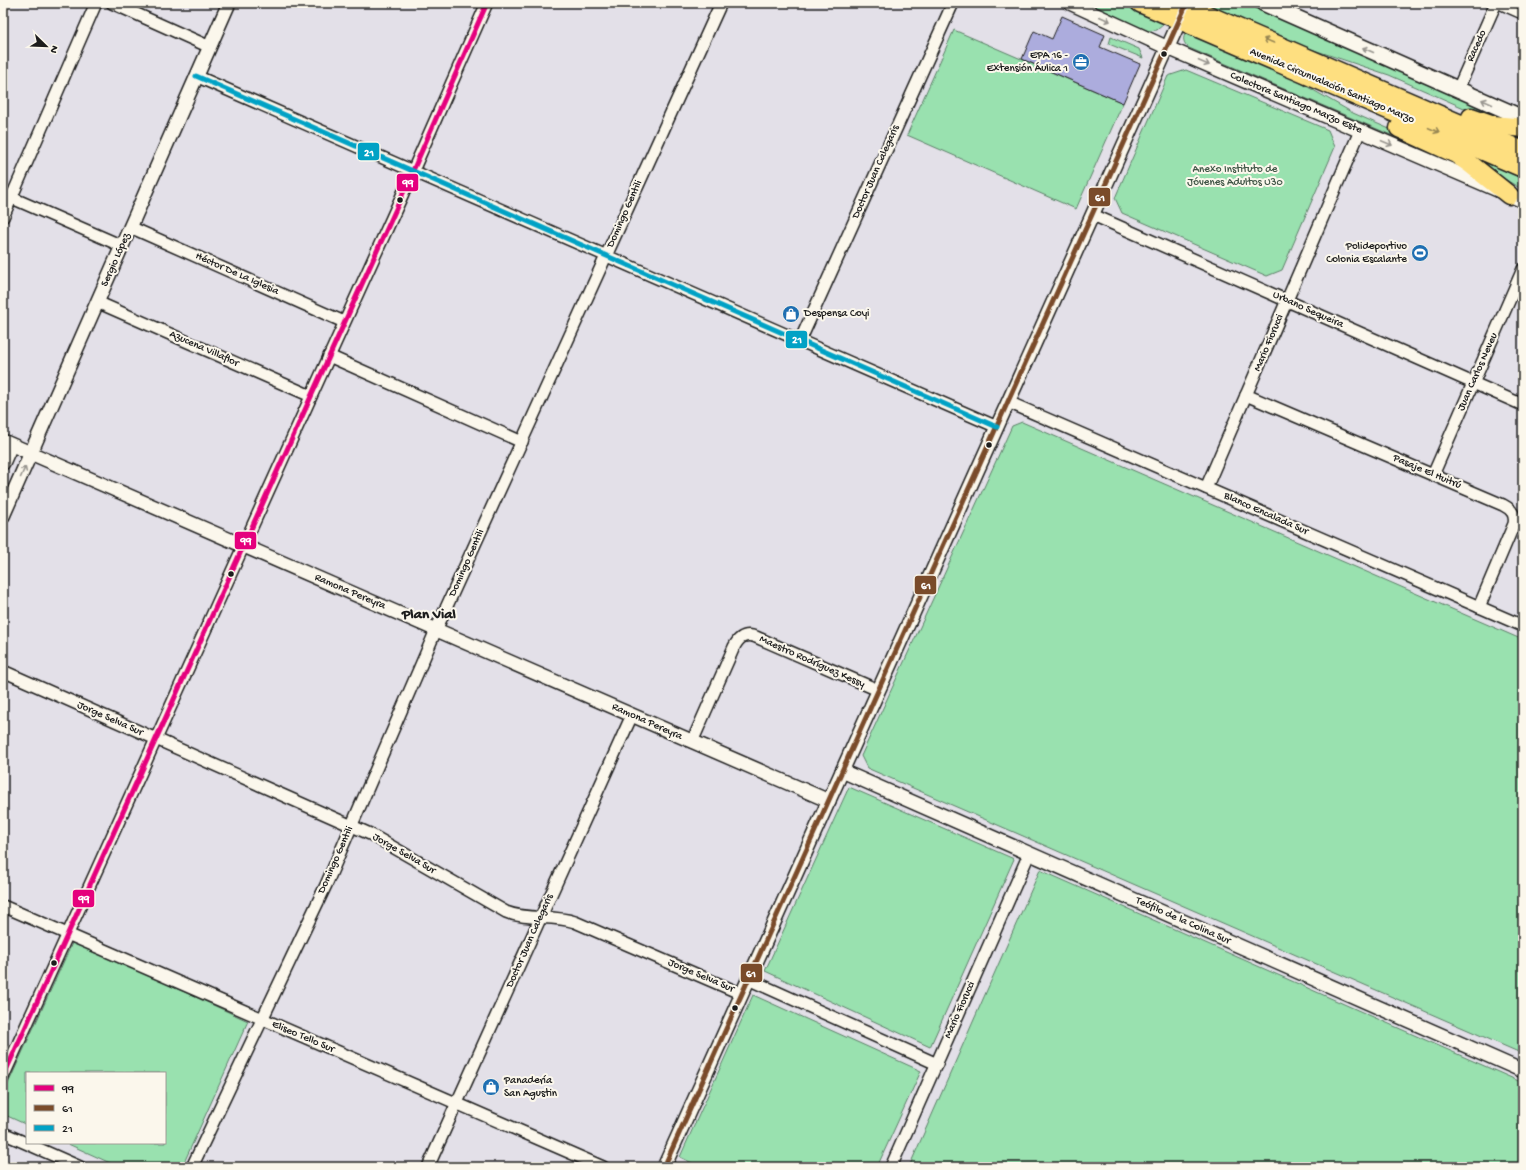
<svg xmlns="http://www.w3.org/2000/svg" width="1526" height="1170" viewBox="0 0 1526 1170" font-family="'Gochi Hand',sans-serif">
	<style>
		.green { fill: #99e1af; stroke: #5a7e66 }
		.building { fill: #acacdd; stroke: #1c1c1c }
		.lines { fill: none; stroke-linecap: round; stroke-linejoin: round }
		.pedestrian-casing { stroke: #1c1c1c; stroke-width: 11 }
		.minor-casing { stroke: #1c1c1c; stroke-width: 14 }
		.tertiary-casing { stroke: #1c1c1c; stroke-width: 16 }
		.secondary-casing { stroke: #1c1c1c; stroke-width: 18 }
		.trunk-casing { stroke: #1c1c1c; stroke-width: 21 }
		.pedestrian { stroke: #fbf7ec; stroke-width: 8 }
		.minor { stroke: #fbf7ec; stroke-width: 11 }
		.tertiary { stroke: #fbf7ec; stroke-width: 13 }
		.secondary { stroke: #fbf7ec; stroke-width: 15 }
		.trunk { stroke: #fedf80; stroke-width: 18 }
		.bus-1-casing { stroke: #fbf7ec; stroke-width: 8 }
		.bus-2-casing { stroke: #fbf7ec; stroke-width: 8 }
		.bus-3-casing { stroke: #fbf7ec; stroke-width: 8 }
		.bus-1 { stroke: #e5007d; stroke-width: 5 }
		.bus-2 { stroke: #7a4b2a; stroke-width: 5 }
		.bus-3 { stroke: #01a2c5; stroke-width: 5 }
		.oneway { stroke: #97948e }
		.oneway2 { stroke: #988753 }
		.bus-dot { fill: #1c1c1c; stroke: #fbf7ec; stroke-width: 1.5 }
		.labels { text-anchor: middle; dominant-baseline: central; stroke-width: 4; stroke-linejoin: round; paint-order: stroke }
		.street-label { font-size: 11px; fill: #1c1c1c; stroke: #fbf7ec }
		.poi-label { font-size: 11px; fill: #1c1c1c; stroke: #fbf7ec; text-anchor: end }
		.park-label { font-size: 11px; fill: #425748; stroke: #fbf7ec }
		.district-label { font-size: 15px; font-weight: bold; fill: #1c1c1c; stroke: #fbf7ec }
		.line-badge { stroke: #fbf7ec; stroke-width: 1.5 }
		.badge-label { font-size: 11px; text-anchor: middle; font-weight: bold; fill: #fff }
	</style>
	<rect width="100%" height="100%" fill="#e3e0e8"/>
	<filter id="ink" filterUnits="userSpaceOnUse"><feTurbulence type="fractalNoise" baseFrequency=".025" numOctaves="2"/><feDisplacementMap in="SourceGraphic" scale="8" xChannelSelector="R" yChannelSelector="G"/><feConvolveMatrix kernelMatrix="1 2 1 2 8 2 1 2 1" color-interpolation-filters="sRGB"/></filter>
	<g filter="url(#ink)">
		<g class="green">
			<polygon points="1085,3 1123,3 1163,21 1164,24 1157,30 1148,31"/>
			<polygon points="1201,3 1246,3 1506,118 1473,112 1389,75 1299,45"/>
			<polygon points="954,30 1123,103 1076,209 907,135"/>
			<path d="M1187,32L1287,75L1353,113L1435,149L1456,163L1189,48C1184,44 1181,38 1187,32Z"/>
			<polygon points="1111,37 1139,49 1143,58 1109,44"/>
			<polygon points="1186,70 1328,130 1335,147 1282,270 1267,276 1122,213 1115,198 1168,76"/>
			<polygon points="1469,154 1523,177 1523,190 1468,157"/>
			<polygon points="1022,422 1523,640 1523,1054 867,768 861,756 1012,426"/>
			<polygon points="849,787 1014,859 930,1047 765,971"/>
			<polygon points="1040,870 1523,1083 1523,1167 909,1167"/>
			<polygon points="73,941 248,1021 182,1167 119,1167 66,1143 165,1143 165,1073 27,1073 27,1125 3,1114 3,1095"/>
			<polygon points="753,995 921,1071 877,1167 700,1167 680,1157"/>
		</g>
		<polygon class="building" points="1062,16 1105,35 1100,47 1140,64 1123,103 1022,59 1034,31 1052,39"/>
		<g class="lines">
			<g class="pedestrian-casing">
				<polyline id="pedestrian" points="1496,3 1523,15"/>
			</g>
			<g class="minor-casing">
				<g id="minor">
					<polyline points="112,3 210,47"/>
					<polyline points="196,76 997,427"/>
					<polyline points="1458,89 1496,3"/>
					<polyline points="3,194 122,246"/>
					<polyline points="1093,215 1523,405"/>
					<polyline points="3,217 96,3"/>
					<polyline points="130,227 344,322"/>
					<polyline points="97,302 311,396"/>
					<polyline points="800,341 953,3"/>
					<polyline points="329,356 522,442"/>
					<path d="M1246,395L1503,505C1511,509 1516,514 1514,524L1479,607"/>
					<polyline points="1008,402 1523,626"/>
					<polyline points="1433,475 1523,269"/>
					<polyline points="1206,488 1360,131"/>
					<path d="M3,671L370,834L506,912C528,921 553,914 575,922L742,994"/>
					<path d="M692,742L734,647C739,637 745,633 756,637L878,690"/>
					<polyline points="3,906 603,1167"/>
					<polyline points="748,979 937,1064"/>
					<polyline points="3,1077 400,200 487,3"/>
					<polyline points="3,1133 80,1167"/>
					<polyline points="192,1167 326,885 436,630 721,3"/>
					<polyline points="428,1167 632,715"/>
					<polyline points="891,1167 1029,854"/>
				</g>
			</g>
			<g class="tertiary-casing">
				<g id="tertiary">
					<polyline points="1070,3 1168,48 1523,201"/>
					<polyline points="3,441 829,801"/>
					<polyline points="3,463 11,445"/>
					<polyline points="3,516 229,3"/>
					<polyline points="842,771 1523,1071"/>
					<polyline points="664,1167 1180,20"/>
				</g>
			</g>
			<g class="secondary-casing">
				<polyline id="secondary" points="1263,3 1523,118"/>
			</g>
			<g class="trunk-casing">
				<g id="trunk">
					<polyline points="1140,3 1523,168"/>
					<polyline points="1180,3 1523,151"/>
					<polyline points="1471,117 1494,125 1523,128"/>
					<polyline points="1399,128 1456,154 1469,163 1509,195"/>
				</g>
			</g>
			<use href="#pedestrian" class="pedestrian"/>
			<use href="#minor" class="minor"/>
			<use href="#tertiary" class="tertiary"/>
			<use href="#secondary" class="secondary"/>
			<use href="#trunk" class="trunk"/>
			<g class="bus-1-casing">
				<polyline id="bus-1" points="3,1077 400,200 487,3"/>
			</g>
			<g class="bus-2-casing">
				<polyline id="bus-2" points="664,1167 1187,3"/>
			</g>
			<g class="bus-3-casing">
				<polyline id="bus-3" points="196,76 997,427"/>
			</g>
			<use href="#bus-1" class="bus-1"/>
			<use href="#bus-2" class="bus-2"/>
			<use href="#bus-3" class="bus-3"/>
		</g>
		<defs><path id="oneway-shaft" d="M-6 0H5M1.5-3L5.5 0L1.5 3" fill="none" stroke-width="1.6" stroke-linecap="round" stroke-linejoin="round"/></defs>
		<g class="oneway">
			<use href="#oneway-shaft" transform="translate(1105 19) rotate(24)"/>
			<use href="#oneway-shaft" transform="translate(1368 50) rotate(-156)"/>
			<use href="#oneway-shaft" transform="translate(1204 63) rotate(23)"/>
			<use href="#oneway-shaft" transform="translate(1487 102) rotate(-156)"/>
			<use href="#oneway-shaft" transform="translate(1387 143) rotate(23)"/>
			<use href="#oneway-shaft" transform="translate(23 472) rotate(-66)"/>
		</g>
		<g class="oneway2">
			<use href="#oneway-shaft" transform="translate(1269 41) rotate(-157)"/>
			<use href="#oneway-shaft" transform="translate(1434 130) rotate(23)"/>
		</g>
	</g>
	<defs>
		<g id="office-disc" transform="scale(0.9)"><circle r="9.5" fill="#1f6fb2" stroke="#fbf7ec"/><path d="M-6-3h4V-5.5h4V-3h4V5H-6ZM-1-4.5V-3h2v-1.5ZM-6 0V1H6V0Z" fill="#fff"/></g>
		<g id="stadium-disc" transform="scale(0.9)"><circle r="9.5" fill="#1f6fb2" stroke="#fbf7ec"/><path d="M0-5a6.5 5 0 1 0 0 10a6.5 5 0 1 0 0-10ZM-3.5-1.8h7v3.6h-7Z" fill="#fff"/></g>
		<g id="shop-disc" transform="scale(0.9)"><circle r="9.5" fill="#1f6fb2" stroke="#fbf7ec"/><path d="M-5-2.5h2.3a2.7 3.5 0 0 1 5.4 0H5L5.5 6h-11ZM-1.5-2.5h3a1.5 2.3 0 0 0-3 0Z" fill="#fff"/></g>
	</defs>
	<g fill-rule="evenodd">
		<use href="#office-disc" x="1081" y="62"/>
		<use href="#stadium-disc" x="1420" y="253"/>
		<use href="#shop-disc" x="791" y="314"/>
		<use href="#shop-disc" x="491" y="1087"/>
	</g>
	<g class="bus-dot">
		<circle cx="1164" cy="54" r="3.5"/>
		<circle cx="400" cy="200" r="3.5"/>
		<circle cx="989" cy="445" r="3.5"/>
		<circle cx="231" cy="574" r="3.5"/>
		<circle cx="54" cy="963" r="3.5"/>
		<circle cx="735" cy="1008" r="3.5"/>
	</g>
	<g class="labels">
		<g class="street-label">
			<text transform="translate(1477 46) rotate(-66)">Racedo</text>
			<text transform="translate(1332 86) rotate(23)">Avenida Circunvalación Santiago Marzo</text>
			<text transform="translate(1296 103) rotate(23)">Colectora Santiago Marzo Este</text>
			<text transform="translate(876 172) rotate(-66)">Doctor Juan Calegaris</text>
			<text transform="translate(625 214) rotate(-66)">Domingo Gentili</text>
			<text transform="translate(116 260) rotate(-66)">Sergio López</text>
			<text transform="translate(237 274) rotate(24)">Héctor De La Iglesia</text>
			<text transform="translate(1308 310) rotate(24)">Urbano Sequeira</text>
			<text transform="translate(1269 343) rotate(-67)">Mario Fiorucci</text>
			<text transform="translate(204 349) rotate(24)">Azucena Villaflor</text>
			<text transform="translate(1478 372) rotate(-66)">Juan Carlos Neveu</text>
			<text transform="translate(1427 472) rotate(23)">Pasaje El Huitrú</text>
			<text transform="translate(1266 514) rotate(24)">Blanco Encalada Sur</text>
			<text transform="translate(467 563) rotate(-66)">Domingo Gentili</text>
			<text transform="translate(350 592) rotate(23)">Ramona Pereyra</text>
			<text transform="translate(812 662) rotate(24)">Maestro Rodríguez Kessy</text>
			<text transform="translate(110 719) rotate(24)">Jorge Selva Sur</text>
			<text transform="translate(647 722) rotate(24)">Ramona Pereyra</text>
			<text transform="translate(404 854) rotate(30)">Jorge Selva Sur</text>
			<text transform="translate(336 860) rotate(-66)">Domingo Gentili</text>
			<text transform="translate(1183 921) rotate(24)">Teófilo de la Colina Sur</text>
			<text transform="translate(530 941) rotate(-66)">Doctor Juan Calegaris</text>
			<text transform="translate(701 976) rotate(23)">Jorge Selva Sur</text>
			<text transform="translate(960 1010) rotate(-66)">Mario Fiorucci</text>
			<text transform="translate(303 1037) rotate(23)">Eliseo Tello Sur</text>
		</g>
		<g class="poi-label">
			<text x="1068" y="56">EPA 16 -<tspan x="1068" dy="13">Extensión Áulica 1</tspan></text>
			<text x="1407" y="247">Polideportivo<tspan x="1407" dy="13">Colonia Escalante</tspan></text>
			<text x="804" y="314" text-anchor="start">Despensa Coyi</text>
			<text x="504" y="1081" text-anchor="start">Panadería<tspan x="504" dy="13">San Agustin</tspan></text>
		</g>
		<g class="park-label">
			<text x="1235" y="170">Anexo Instituto de<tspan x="1235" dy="13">Jóvenes Adultos U30</tspan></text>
		</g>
		<g class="district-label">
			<text x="429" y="615">Plan Vial</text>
		</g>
	</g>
	<g class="line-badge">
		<rect x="357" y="142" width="23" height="19" rx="4" fill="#01a2c5"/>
		<rect x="396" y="173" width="23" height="19" rx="4" fill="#e5007d"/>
		<rect x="1088" y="187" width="23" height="20" rx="4" fill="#7a4b2a"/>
		<rect x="785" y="330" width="23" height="19" rx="4" fill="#01a2c5"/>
		<rect x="234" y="531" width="23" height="19" rx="4" fill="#e5007d"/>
		<rect x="914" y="575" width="23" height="20" rx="4" fill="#7a4b2a"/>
		<rect x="72" y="889" width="23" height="19" rx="4" fill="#e5007d"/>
		<rect x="740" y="963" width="23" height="20" rx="4" fill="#7a4b2a"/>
	</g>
	<g class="badge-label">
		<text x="369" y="156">21</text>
		<text x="408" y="186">99</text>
		<text x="1100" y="201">61</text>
		<text x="797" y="343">21</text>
		<text x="246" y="544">99</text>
		<text x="926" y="589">61</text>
		<text x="84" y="902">99</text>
		<text x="751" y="977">61</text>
	</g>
	<rect width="1526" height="1170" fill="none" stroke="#fbf7ec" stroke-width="16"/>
	<rect x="8" y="8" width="1510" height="1154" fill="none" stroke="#1c1c1c" stroke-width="1.5" filter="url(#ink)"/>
	<rect x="26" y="1072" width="140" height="72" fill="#fbf7ec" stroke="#a29f99"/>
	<rect x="34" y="1085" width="20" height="6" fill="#e5007d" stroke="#a29f99"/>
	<text x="62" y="1092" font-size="12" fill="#1c1c1c">99</text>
	<rect x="34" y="1105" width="20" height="6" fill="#7a4b2a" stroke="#a29f99"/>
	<text x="62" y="1112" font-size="12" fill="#1c1c1c">61</text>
	<rect x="34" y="1125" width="20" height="6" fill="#01a2c5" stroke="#a29f99"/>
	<text x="62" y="1132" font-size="12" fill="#1c1c1c">21</text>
	<g transform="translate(46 46) rotate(113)" stroke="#fbf7ec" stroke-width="3" paint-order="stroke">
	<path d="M0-3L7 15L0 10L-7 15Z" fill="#1c1c1c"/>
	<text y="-6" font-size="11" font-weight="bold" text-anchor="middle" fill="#1c1c1c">N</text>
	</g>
</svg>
